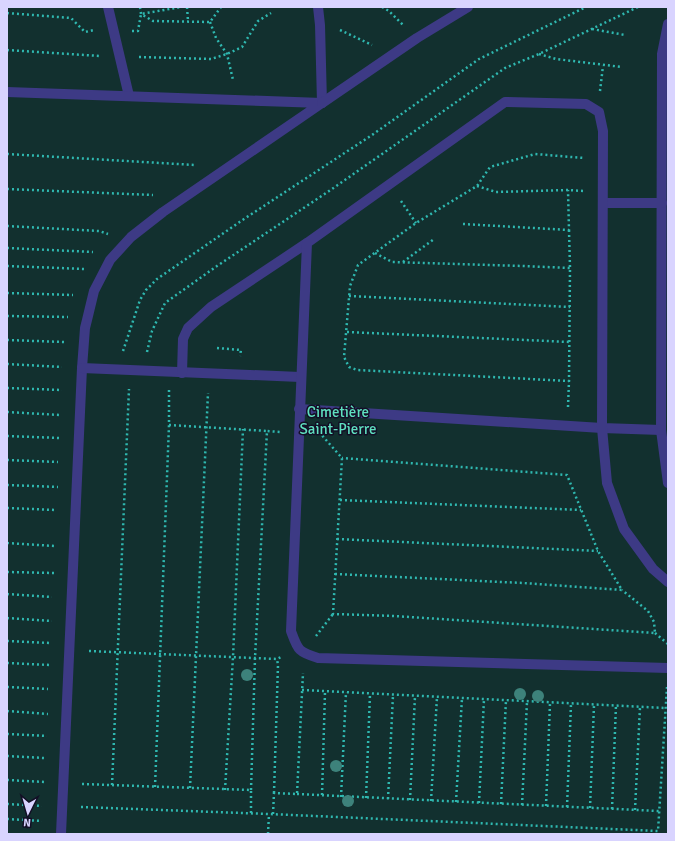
<svg xmlns="http://www.w3.org/2000/svg" width="675" height="841" viewBox="0 0 675 841" font-family="Signika,sans-serif">
	<style>
		.green { fill: #12302f }
		.lines { fill: none; stroke-linecap: round; stroke-linejoin: round }
		.path { stroke: #2fb8b0; stroke-width: 2.5; stroke-dasharray: 2 3; stroke-linecap: butt }
		.service { stroke: #3d3a85; stroke-width: 10 }
		.tree { fill: #3d827b }
		.labels { text-anchor: middle; dominant-baseline: central; stroke-width: 3; stroke-linejoin: round; paint-order: stroke }
		.park-label { font-size: 15px; fill: #5fe0c0; stroke: #130f26 }
	</style>
	<rect width="100%" height="100%" fill="#130f26"/>
	<rect class="green" x="7" y="7" width="661" height="827"/>
	<g class="lines">
		<g class="path">
			<polyline points="140,7 141,14 153,21 210,22 221,7"/>
			<polyline points="187,7 188,21"/>
			<polyline points="382,7 389,11 403,25"/>
			<polyline points="7,13 71,18 85,32 94,30"/>
			<polyline points="210,22 216,38 227,54 233,80"/>
			<polyline points="592,29 625,35"/>
			<polyline points="340,30 372,45"/>
			<polyline points="132,31 138,31 141,14 181,7"/>
			<polyline points="7,50 100,56"/>
			<polyline points="539,54 556,59 622,67"/>
			<polyline points="139,57 211,59 227,54 242,47 258,21 271,13"/>
			<polyline points="600,91 603,66"/>
			<polyline points="7,154 195,165"/>
			<polyline points="477,186 496,192 568,190 583,191"/>
			<polyline points="7,189 153,195"/>
			<polyline points="401,201 416,223"/>
			<polyline points="463,224 569,230 568,190"/>
			<polyline points="7,226 99,231 108,234"/>
			<polyline points="569,230 570,268 569,381"/>
			<polyline points="7,248 93,252"/>
			<polyline points="375,253 392,262 522,266 570,268"/>
			<polyline points="403,262 434,239"/>
			<polyline points="7,266 85,269"/>
			<polyline points="7,293 73,295"/>
			<polyline points="349,296 570,307"/>
			<polyline points="7,316 68,317"/>
			<polyline points="347,332 570,342"/>
			<polyline points="7,340 64,342"/>
			<polyline points="217,348 241,350 240,356"/>
			<polyline points="123,351 140,300 146,290 157,279 244,219 372,135 479,59 586,7"/>
			<polyline points="147,352 152,331 165,303 217,266 332,189 505,68 539,54 638,7"/>
			<polyline points="7,364 62,367"/>
			<polyline points="7,388 62,390"/>
			<polyline points="169,390 169,425 267,431"/>
			<polyline points="568,407 569,381 357,370 349,367 344,357 350,286 358,265 416,223 477,186 490,167 535,154 584,158"/>
			<polyline points="7,412 60,415"/>
			<polyline points="319,432 342,458 333,614 394,616 655,633 654,622 648,611 622,590"/>
			<polyline points="7,436 60,438"/>
			<polyline points="7,460 58,462"/>
			<polyline points="7,485 58,487"/>
			<polyline points="340,500 581,510"/>
			<polyline points="7,508 56,510"/>
			<polyline points="337,539 598,551"/>
			<polyline points="7,543 54,546"/>
			<polyline points="7,572 54,573"/>
			<polyline points="335,574 523,583 622,590 598,551 567,475 342,458"/>
			<polyline points="7,594 52,597"/>
			<polyline points="7,618 52,621"/>
			<polyline points="655,633 668,644"/>
			<polyline points="316,636 333,614"/>
			<polyline points="7,641 50,643"/>
			<polyline points="89,651 277,659 281,657"/>
			<polyline points="7,663 50,665"/>
			<polyline points="7,687 48,689"/>
			<polyline points="302,690 666,708"/>
			<polyline points="7,711 48,714"/>
			<polyline points="7,734 47,736"/>
			<polyline points="7,756 44,758"/>
			<polyline points="7,780 45,782"/>
			<polyline points="82,784 251,790 251,813"/>
			<polyline points="112,785 129,389"/>
			<polyline points="155,787 169,425"/>
			<polyline points="190,788 208,393"/>
			<polyline points="225,790 233,657 243,429"/>
			<polyline points="251,790 255,658 267,431 281,432"/>
			<polyline points="274,793 278,665 277,659"/>
			<polyline points="297,794 659,811"/>
			<polyline points="322,795 325,692"/>
			<polyline points="341,797 346,692"/>
			<polyline points="366,798 370,694"/>
			<polyline points="388,799 393,695"/>
			<polyline points="410,800 415,696"/>
			<polyline points="431,801 437,697"/>
			<polyline points="456,802 462,698"/>
			<polyline points="479,803 484,699"/>
			<polyline points="7,804 42,806"/>
			<polyline points="501,804 506,700"/>
			<polyline points="522,805 527,702"/>
			<polyline points="546,806 550,703"/>
			<polyline points="81,807 269,814 658,831 667,687"/>
			<polyline points="567,807 571,704"/>
			<polyline points="590,808 594,705"/>
			<polyline points="612,809 616,705"/>
			<polyline points="635,810 640,707"/>
			<polyline points="273,814 274,793 297,794 303,673"/>
			<polyline points="7,819 42,821"/>
			<polyline points="268,834 269,814"/>
		</g>
		<g class="service">
			<polyline points="108,7 129,96"/>
			<polyline points="318,7 320,25 322,103"/>
			<polyline points="668,24 662,54 661,430 668,483"/>
			<polyline points="7,92 322,103 163,212 131,237 110,260 94,291 87,320 85,328 82,368 61,834"/>
			<polyline points="322,103 417,38 468,7"/>
			<polyline points="603,203 662,203"/>
			<polyline points="82,368 300,377"/>
			<polyline points="182,373 183,339 188,328 211,307 307,243"/>
			<polyline points="299,409 602,428 661,430"/>
			<path d="M668,582L653,569L624,529L607,483L602,428L603,131L599,112L586,104L505,102L307,243L291,631C298,650 298,652 318,658L668,668"/>
		</g>
	</g>
	<g class="tree">
		<circle cx="247" cy="675" r="6"/>
		<circle cx="520" cy="694" r="6"/>
		<circle cx="538" cy="696" r="6"/>
		<circle cx="336" cy="766" r="6"/>
		<circle cx="348" cy="801" r="6"/>
	</g>
	<g class="labels">
		<g class="park-label">
			<text x="338" y="412">Cimetière<tspan x="338" dy="17">Saint-Pierre</tspan></text>
		</g>
	</g>
	<rect width="675" height="841" fill="none" stroke="#d9d4ff" stroke-width="16"/>
	<g transform="translate(28 813) rotate(185)" stroke="#130f26" stroke-width="3" paint-order="stroke">
	<path d="M0-3L7 15L0 10L-7 15Z" fill="#d9d4ff"/>
	<text y="-6" font-size="11" font-weight="bold" text-anchor="middle" fill="#d9d4ff">N</text>
	</g>
</svg>
